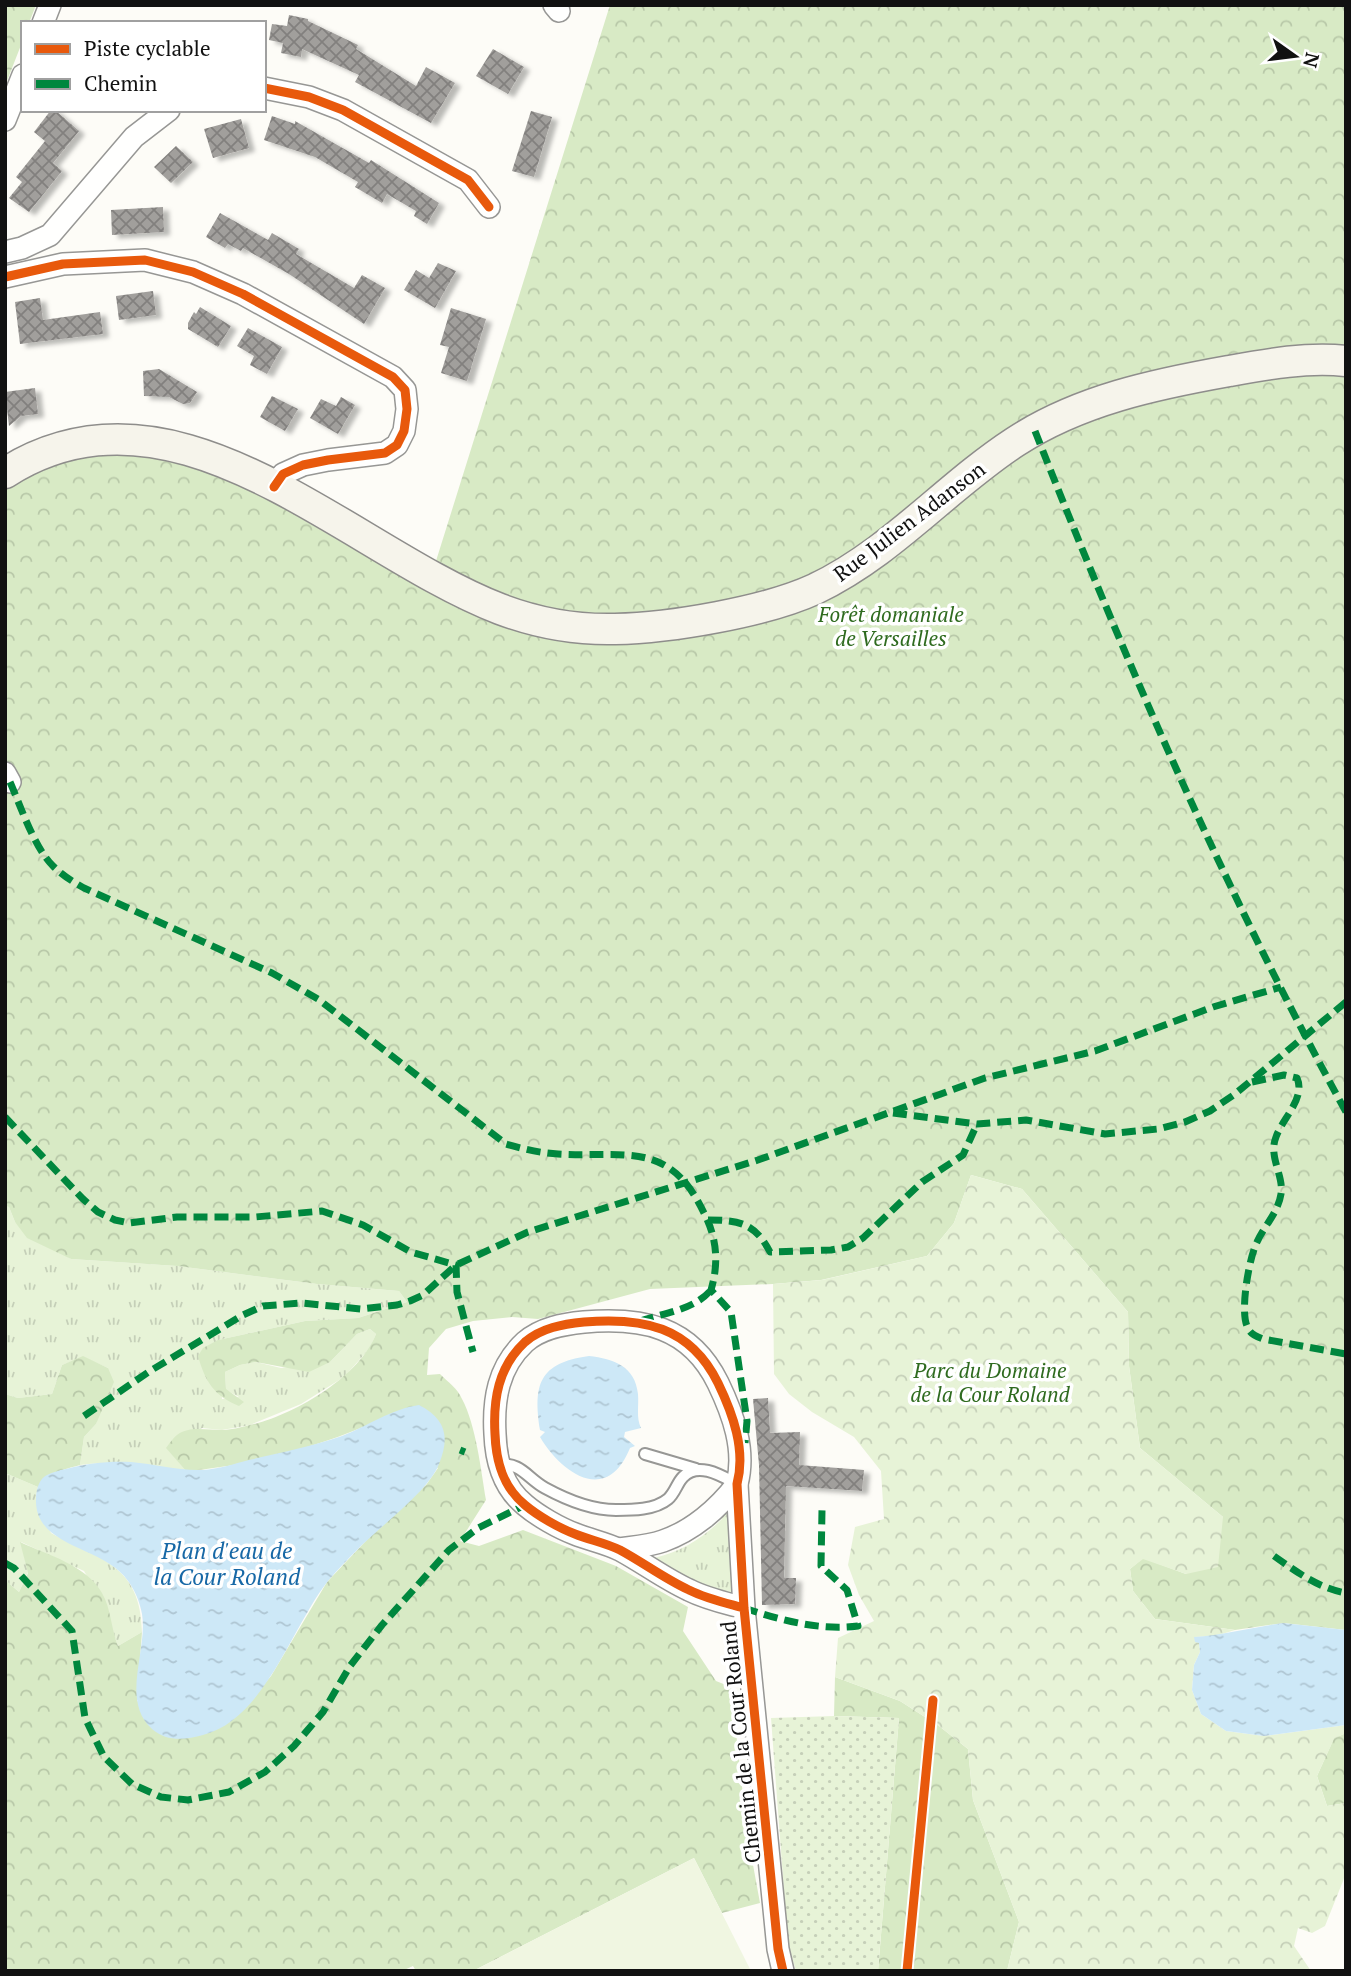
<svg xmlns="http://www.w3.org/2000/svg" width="1351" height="1976" viewBox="0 0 1351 1976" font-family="'PT Serif',serif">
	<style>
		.grass { fill: url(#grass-tufts) }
		.forest { fill: url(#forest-crowns) }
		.park { fill: url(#park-crowns) }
		.garden { fill: url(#garden-dots) }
		.pitch { fill: #f0f6e1 }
		.water { fill: url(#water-ripples) }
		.building { fill: url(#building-cross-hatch); filter: url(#shadow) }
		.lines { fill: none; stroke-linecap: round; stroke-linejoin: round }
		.lane-casing { stroke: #979795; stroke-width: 14 }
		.street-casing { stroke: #979795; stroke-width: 24 }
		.secondary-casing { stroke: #8e8d8b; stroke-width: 33 }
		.lane { stroke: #fffffe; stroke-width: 10 }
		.street { stroke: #fffffe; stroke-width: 21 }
		.secondary { stroke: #f6f4eb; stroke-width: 30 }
		.quiet { stroke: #00873e; stroke-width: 7; stroke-dasharray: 14 7; stroke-linecap: butt }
		.cycleway-casing { stroke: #fff; stroke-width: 13 }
		.cycleway { stroke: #e8590c; stroke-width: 9 }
		.labels { text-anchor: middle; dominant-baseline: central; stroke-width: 7; stroke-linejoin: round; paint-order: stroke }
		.street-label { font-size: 21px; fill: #111; stroke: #fff }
		.park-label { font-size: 21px; font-style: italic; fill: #2f6b1f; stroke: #fff }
		.water-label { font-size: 23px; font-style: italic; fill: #1768a6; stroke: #fff }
	</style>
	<defs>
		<pattern id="grass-tufts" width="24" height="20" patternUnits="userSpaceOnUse" patternTransform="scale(1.75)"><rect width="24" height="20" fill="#e7f3d7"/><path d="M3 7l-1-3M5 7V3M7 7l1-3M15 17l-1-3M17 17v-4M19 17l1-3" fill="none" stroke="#c5cfb8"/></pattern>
		<pattern id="forest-crowns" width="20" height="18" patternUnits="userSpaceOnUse" patternTransform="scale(1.75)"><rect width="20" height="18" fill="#d8eac5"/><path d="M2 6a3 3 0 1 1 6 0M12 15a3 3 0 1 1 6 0" fill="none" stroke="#b8c8a8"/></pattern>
		<pattern id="park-crowns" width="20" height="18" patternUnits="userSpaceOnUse" patternTransform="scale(1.75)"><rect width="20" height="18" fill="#e7f3d7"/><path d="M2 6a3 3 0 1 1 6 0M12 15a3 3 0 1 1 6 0" fill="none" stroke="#c5cfb8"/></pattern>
		<pattern id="garden-dots" width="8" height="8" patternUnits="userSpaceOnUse" patternTransform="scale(1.75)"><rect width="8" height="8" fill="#e7f3d7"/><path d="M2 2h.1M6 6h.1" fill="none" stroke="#c5cfb8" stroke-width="1.8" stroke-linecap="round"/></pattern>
		<pattern id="water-ripples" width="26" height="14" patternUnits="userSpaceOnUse" patternTransform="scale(1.75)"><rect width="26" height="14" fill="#cde8f7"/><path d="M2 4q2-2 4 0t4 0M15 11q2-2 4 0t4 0" fill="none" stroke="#afc6d3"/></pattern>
		<pattern id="building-cross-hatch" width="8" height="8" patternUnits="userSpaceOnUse" patternTransform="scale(1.75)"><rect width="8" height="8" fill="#a19f9c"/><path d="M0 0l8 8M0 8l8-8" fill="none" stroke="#82807e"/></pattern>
		<filter id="shadow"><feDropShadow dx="6" dy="3.5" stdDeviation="2" flood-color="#0004"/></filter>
	</defs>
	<rect width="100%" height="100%" fill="#fdfcf7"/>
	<g class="grass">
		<path d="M5,1206L9,1207L15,1222L71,1259L177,1266L317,1284L399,1291L407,1302L358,1318L305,1321L218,1340L222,1399L239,1397L226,1390L225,1372L240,1365L256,1362L281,1368L330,1362L357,1334L370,1329L376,1334L370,1348L344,1377L301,1404L250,1425L222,1430L202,1428L167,1448L186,1471C150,1465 117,1460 80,1465L84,1437L96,1424L108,1368L83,1357L62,1365L52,1394L18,1398L5,1394Z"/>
		<path d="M5,1473L38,1487L36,1496L51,1533C100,1559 141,1565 142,1632L118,1646L112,1630L109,1613L84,1571L21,1542L28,1572L19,1592L5,1580Z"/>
		<path d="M723,1512L729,1515L733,1594L700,1589L650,1560V1555L654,1558C682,1551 702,1539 722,1519L718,1514Z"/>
	</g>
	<g class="forest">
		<polygon points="5,5 36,5 29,23 23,23 23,40 5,86"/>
		<path d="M610,5H1346V1630L1283,1623L1235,1630L1155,1619L1133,1591L1130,1569L1143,1558L1186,1574L1223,1517L1140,1448L1129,1366L1128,1312L1022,1189L971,1175L954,1223L927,1256L821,1280L773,1284L650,1289L538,1319L512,1317L473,1321L446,1329L429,1348L427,1375L440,1374C448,1382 458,1389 462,1399C476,1425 481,1470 486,1500L460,1541L479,1546L523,1530L616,1566L688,1607L683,1631L716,1681L731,1687L747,1832L760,1903L722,1913L694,1858L473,1971H416L413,1966L402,1971H5V1580L19,1592L28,1573L20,1542C48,1555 86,1565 102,1593C111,1608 111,1629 118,1646L142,1632L137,1701L208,1733L239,1714L271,1676L327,1582L378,1528L426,1485L438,1468L363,1427C311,1449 243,1467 186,1471L166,1448C169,1444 173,1438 177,1435C190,1425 210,1431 225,1430C232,1429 239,1428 246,1426C291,1417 359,1378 376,1334L370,1329L357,1334L330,1362L309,1372L256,1362L240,1365L225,1372L226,1389L244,1402L239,1406C214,1396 205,1381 198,1356L203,1348L218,1340L305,1321L358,1318L407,1302L399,1291L317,1284L177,1266L71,1259L27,1238L15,1222L9,1207L5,1206V787L17,779L5,759V490L26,470L129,446L229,477L422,588L436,561Z"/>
		<path d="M83,1356L108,1368L114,1382L96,1424L84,1437L80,1465C63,1470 48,1472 38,1487L5,1473V1394L18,1398L52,1394L62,1365Z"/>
		<polygon points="835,1677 900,1701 939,1726 968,1749 973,1800 1019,1922 1007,1971 878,1971 899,1718 834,1716"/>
		<polygon points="1346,1733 1346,1803 1327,1806 1317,1776 1334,1738"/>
	</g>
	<polygon class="park" points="971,1175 1022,1189 1128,1312 1129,1366 1140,1448 1223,1517 1218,1567 1186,1574 1143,1559 1130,1569 1133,1591 1155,1619 1235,1630 1216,1636 1195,1637 1199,1642 1200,1652 1194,1665 1192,1690 1201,1714 1226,1731 1264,1736 1346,1725 1346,1733 1334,1739 1317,1776 1327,1806 1346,1803 1346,1872 1343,1881 1325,1926 1312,1933 1298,1928 1294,1946 1311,1971 1007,1971 1019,1922 973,1800 968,1749 939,1726 900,1701 835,1677 838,1638 874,1621 859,1595 848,1565 855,1527 884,1519 881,1471 854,1437 812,1412 789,1394 774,1374 773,1284 822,1280 927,1256 954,1223"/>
	<polygon class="garden" points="834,1716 899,1718 878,1971 796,1971 788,1944 771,1718"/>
	<polygon class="pitch" points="694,1858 751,1971 473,1971"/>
	<g class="water">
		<path d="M589,1356C614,1359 635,1366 638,1394C639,1407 636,1417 641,1428L625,1432L624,1437L635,1446L630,1448C607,1505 562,1474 540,1437L545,1432L540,1430C533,1384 539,1363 589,1356Z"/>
		<path d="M419,1405C446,1419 450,1437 439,1464C428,1492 379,1527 357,1550C347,1560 337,1570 328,1581C292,1626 265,1719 203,1735C185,1740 167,1742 152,1729C120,1700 148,1651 142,1614C140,1603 135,1590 128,1581C105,1546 34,1548 36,1499C36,1492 38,1482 44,1477C49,1473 60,1470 66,1469C88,1463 109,1461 131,1462C156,1464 178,1471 203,1470C218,1469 234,1464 249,1460C280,1453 312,1446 342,1436C368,1426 391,1409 419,1405Z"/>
		<path d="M1283,1623L1346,1630V1725L1264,1736L1226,1731L1201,1714L1192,1690L1194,1665L1200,1652L1199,1643L1195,1642L1194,1637C1224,1635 1253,1627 1283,1623Z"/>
	</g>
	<g class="building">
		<polygon points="289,15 308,19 308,21 358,45 356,49 416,86 426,67 455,83 431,123 355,82 359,75 302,49 301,57 281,53 283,43 269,40 272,24 287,26"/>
		<polygon points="493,49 524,67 508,94 476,76"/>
		<polygon points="51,110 55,110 79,131 53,163 62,171 29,212 9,198 22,182 16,177 45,141 34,132"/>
		<polygon points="531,111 552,117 534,177 512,171"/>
		<polygon points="272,116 295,124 295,121 369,163 371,160 439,203 427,224 414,216 416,211 387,194 382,203 355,187 358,182 315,157 264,140"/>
		<polygon points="241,119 249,148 213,158 204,129"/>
		<polygon points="176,146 193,162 171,183 154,167"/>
		<polygon points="163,207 164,232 112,235 111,210"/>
		<polygon points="220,213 268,240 272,233 299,249 296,254 354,288 362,275 385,288 364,324 289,274 243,248 241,251 228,244 225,248 206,237"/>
		<polygon points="438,263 456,271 435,308 404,290 416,270 429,278"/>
		<polygon points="153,291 156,315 119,320 116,296"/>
		<polygon points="40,298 43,320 100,312 103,334 20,344 15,302"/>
		<polygon points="200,307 231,326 218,347 188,329 188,323 194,312 196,314"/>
		<polygon points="451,308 486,319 467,381 441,373 449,347 440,345"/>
		<polygon points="248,328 282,347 267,374 250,365 254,356 237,346"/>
		<polygon points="159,369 197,392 190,403 183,404 169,397 144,396 143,371"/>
		<polygon points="35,388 38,414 21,416 9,426 5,392"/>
		<polygon points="272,396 298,409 285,431 260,417"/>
		<polygon points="341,397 355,405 338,434 310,418 321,399 336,406"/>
		<polygon points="768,1398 770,1433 800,1432 799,1465 864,1470 862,1491 786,1486 784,1578 796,1578 795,1604 762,1605 759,1465 753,1399"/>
	</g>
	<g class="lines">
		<g class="lane-casing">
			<g id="lane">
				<polyline points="645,1454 696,1469"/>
				<path d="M499,1465C521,1462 527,1478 545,1488C567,1500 591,1510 616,1510C632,1510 655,1510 668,1499C675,1493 677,1483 683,1477C698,1461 722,1476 737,1484"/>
			</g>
		</g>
		<g class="street-casing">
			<g id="street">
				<polyline points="554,5 559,11"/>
				<polyline points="43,23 50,5"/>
				<polyline points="264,88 309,97 343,110 468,180 489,207"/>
				<polyline points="5,120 23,75"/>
				<polyline points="5,252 22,248 50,235 134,137 169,110"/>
				<polyline points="5,277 63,264 145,260 193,272 243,294 393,377 405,390 407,409 404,431 397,445 385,453 328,460 303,465 283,474 274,487"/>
				<polyline points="5,773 10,782"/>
				<path d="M619,1549C633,1547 649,1546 663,1541C692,1531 718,1509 737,1484"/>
				<path d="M744,1608C726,1603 707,1599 689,1590C665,1579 644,1563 620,1550C606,1543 590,1540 575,1534C559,1528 538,1516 525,1505C503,1487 496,1462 495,1434C493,1400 498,1367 525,1342C541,1328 563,1324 584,1322C642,1317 690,1326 718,1383C733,1414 746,1450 737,1484L744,1608L778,1949L783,1971"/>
			</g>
		</g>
		<g class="secondary-casing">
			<path id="secondary" d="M5,473C176,364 347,550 500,609C537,623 576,630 615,629C670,628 765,612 815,589C891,553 946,487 1015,442C1079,400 1156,384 1229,371C1268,364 1306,357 1346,361"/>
		</g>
		<use href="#lane" class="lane"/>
		<use href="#street" class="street"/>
		<use href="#secondary" class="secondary"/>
		<g class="quiet">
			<path d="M1035,431C1126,663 1226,893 1346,1112"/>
			<path d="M10,782C21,807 34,847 53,866C62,875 73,882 84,888L272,973L318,999L506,1144C523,1149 540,1153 558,1154C625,1158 669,1139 704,1213C717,1238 719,1263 711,1290L731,1312L747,1421L745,1443"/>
			<path d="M1252,1082L1284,1075L1297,1078C1306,1098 1282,1119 1276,1137C1268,1157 1284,1175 1281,1194C1278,1213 1264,1226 1257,1242C1249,1258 1240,1310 1247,1326C1250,1334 1255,1336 1263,1339L1346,1354"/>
			<polyline points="893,1113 977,1124 1026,1120 1105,1134 1158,1129 1185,1122 1210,1111 1235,1094 1346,1002"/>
			<polyline points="5,1117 83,1199 98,1212 115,1220 129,1223 177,1217 255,1217 322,1211 363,1225 411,1252 456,1265 457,1292 473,1352"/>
			<path d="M708,1220C739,1220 755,1223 770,1252L831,1250L848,1247L863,1238L922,1182L963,1155L977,1124"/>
			<path d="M640,1321C664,1313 694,1310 711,1290"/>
			<polyline points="84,1416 150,1371 243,1315 263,1306 301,1303 361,1309 397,1305 410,1301 423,1295 456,1265 528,1232 758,1160 985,1078 1095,1051 1213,1007 1281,987"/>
			<polyline points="460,1450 465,1452"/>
			<path d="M1274,1556C1297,1572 1318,1588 1346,1593"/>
			<polyline points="5,1563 14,1568 72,1631 85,1718 104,1757 132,1784 161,1797 188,1800 229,1792 265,1772 294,1746 323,1712 350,1666 382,1625 449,1550 478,1528 525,1505"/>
			<path d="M744,1608C780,1620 820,1631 858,1626L847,1590L821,1566L822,1510"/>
		</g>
		<g class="cycleway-casing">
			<g id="cycleway">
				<polyline points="264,88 309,97 343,110 468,180 489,207"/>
				<polyline points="5,277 63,264 145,260 193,272 243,294 393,377 405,390 407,409 404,431 397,445 385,453 328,460 303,465 283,474 274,487"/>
				<path d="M744,1608C726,1603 707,1599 689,1590C665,1579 644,1563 620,1550C606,1543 590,1540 575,1534C559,1528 538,1516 525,1505C503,1487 496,1462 495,1434C493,1400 498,1367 525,1342C541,1328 563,1324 584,1322C642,1317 690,1326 718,1383C733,1414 746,1450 737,1484L744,1608L778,1949L783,1971"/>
				<polyline points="907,1971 933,1700"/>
			</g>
		</g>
		<use href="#cycleway" class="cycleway"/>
	</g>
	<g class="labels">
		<g class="street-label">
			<text transform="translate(909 521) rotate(-37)">Rue Julien Adanson</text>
			<text transform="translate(740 1742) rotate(-96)">Chemin de la Cour Roland</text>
		</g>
		<g class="park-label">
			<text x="891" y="614">Forêt domaniale<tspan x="891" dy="24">de Versailles</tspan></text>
			<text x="990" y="1370">Parc du Domaine<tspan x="990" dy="24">de la Cour Roland</tspan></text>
		</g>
		<g class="water-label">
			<text x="227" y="1550">Plan d'eau de<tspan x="227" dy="26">la Cour Roland</tspan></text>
		</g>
	</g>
	<rect width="1351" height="1976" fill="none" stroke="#111111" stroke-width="14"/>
	<rect x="21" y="21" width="245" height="91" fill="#ffffff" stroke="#a0a0a0" stroke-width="2"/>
	<rect x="35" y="44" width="35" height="10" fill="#e8590c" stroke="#a0a0a0" stroke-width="2"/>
	<text x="84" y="56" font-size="21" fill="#111111">Piste cyclable</text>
	<rect x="35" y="79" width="35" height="10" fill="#00873e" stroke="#a0a0a0" stroke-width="2"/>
	<text x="84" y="91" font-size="21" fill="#111111">Chemin</text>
	<g transform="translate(1295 56) rotate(104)" stroke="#ffffff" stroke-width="5" paint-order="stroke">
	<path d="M0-5L12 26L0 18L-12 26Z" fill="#111111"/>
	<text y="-10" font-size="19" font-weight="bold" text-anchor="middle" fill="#111111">N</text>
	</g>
</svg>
